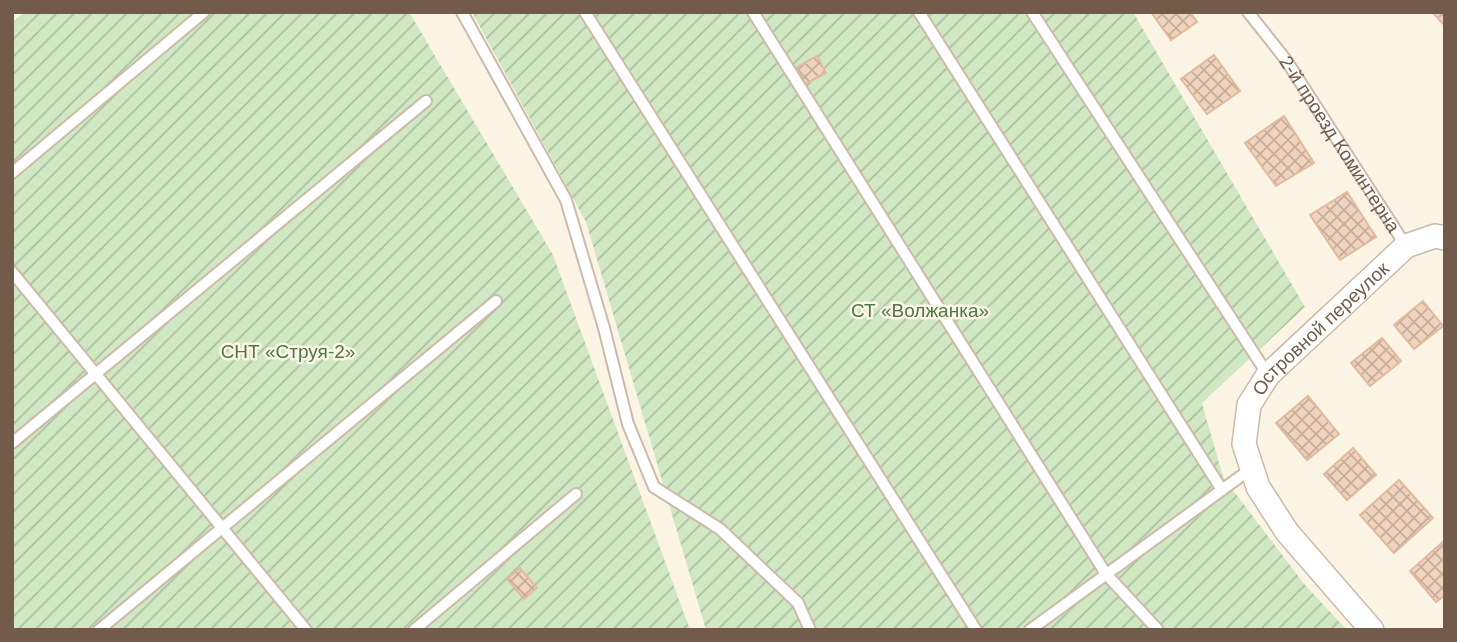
<svg xmlns="http://www.w3.org/2000/svg" width="1457" height="642" viewBox="0 0 1457 642" font-family="Helvetica,sans-serif">
	<style>
		.garden { fill: url(#garden-furrows) }
		.building { fill: url(#building-cross-hatch); stroke: #e2bb9d; stroke-width: 2 }
		.lines { fill: none; stroke-linecap: round; stroke-linejoin: round }
		.lane-casing { stroke: #cba; stroke-width: 14 }
		.street-casing { stroke: #cba; stroke-width: 26 }
		.lane { stroke: #fff; stroke-width: 10 }
		.street { stroke: #fff; stroke-width: 23 }
		.labels { text-anchor: middle; dominant-baseline: central; stroke-width: 5; stroke-linejoin: round; paint-order: stroke }
		.street-label { font-size: 19px; fill: #725b4a; stroke: #fef7e9 }
		.park-label { font-size: 19px; fill: #4f7842; stroke: #fef7e9 }
	</style>
	<defs>
		<pattern id="garden-furrows" width="10" height="10" patternUnits="userSpaceOnUse" patternTransform="scale(1.75)"><rect width="10" height="10" fill="#cfe8c2"/><path d="M-1 1l2-2M0 10L10 0M9 11l2-2" fill="none" stroke="#acbfa0"/></pattern>
		<pattern id="building-cross-hatch" width="8" height="8" patternUnits="userSpaceOnUse" patternTransform="scale(1.75)"><rect width="8" height="8" fill="#f0d3bc"/><path d="M0 0l8 8M0 8l8-8" fill="none" stroke="#c7ae9b"/></pattern>
	</defs>
	<rect width="100%" height="100%" fill="#fbf3e3"/>
	<g class="garden">
		<polygon points="25,12 409,12 553,255 690,630 12,630 12,23"/>
		<polygon points="472,12 1133,12 1305,307 1202,403 1223,477 1305,585 1347,630 706,630 586,222"/>
	</g>
	<g class="building">
		<polygon points="1151,12 1190,12 1197,22 1171,40"/>
		<polygon points="1432,12 1445,12 1445,26"/>
		<polygon points="1214,55 1240,91 1207,114 1181,79"/>
		<polygon points="817,56 826,73 805,84 796,68"/>
		<polygon points="1284,116 1314,163 1276,186 1245,143"/>
		<polygon points="1347,192 1376,237 1340,260 1310,215"/>
		<polygon points="1423,301 1443,326 1414,349 1394,325"/>
		<polygon points="1382,338 1401,361 1370,386 1351,363"/>
		<polygon points="1308,396 1339,434 1307,460 1276,423"/>
		<polygon points="1353,448 1376,475 1347,500 1324,474"/>
		<polygon points="1399,480 1433,518 1394,553 1360,515"/>
		<polygon points="1445,540 1445,595 1436,602 1410,571"/>
		<polygon points="520,568 537,588 524,599 507,579"/>
	</g>
	<g class="lines">
		<g class="lane-casing">
			<g id="lane">
				<polyline points="462,12 566,200 604,328 628,424 654,487 720,529 798,603 810,630"/>
				<polyline points="585,12 976,630"/>
				<polyline points="753,12 1106,574 1158,630"/>
				<polyline points="919,12 1222,490"/>
				<polyline points="1032,12 1268,375"/>
				<path id="s1" d="M1248,12L1286,60L1406,246"/>
				<polyline points="12,173 204,12"/>
				<polyline points="12,272 306,630"/>
				<polyline points="12,443 426,101"/>
				<polyline points="99,630 496,301"/>
				<polyline points="414,630 576,494"/>
				<polyline points="1030,630 1252,468"/>
			</g>
		</g>
		<g class="street-casing">
			<g id="street">
				<path id="s2" d="M1372,630L1287,532L1258,487L1244,444L1249,405L1268,375L1406,246L1435,236L1445,238"/>
			</g>
		</g>
		<use href="#lane" class="lane"/>
		<use href="#street" class="street"/>
	</g>
	<g class="labels">
		<g class="street-label">
			<text stroke="none"><textPath href="#s1" startOffset="161">2-й проезд Коминтерна</textPath></text>
			<text stroke="none"><textPath href="#s2" startOffset="373">Островной переулок</textPath></text>
		</g>
		<g class="park-label">
			<text x="920" y="310">СТ «Волжанка»</text>
			<text x="288" y="351">СНТ «Струя-2»</text>
		</g>
	</g>
	<rect width="1457" height="642" fill="none" stroke="#725b4a" stroke-width="28"/>
</svg>
